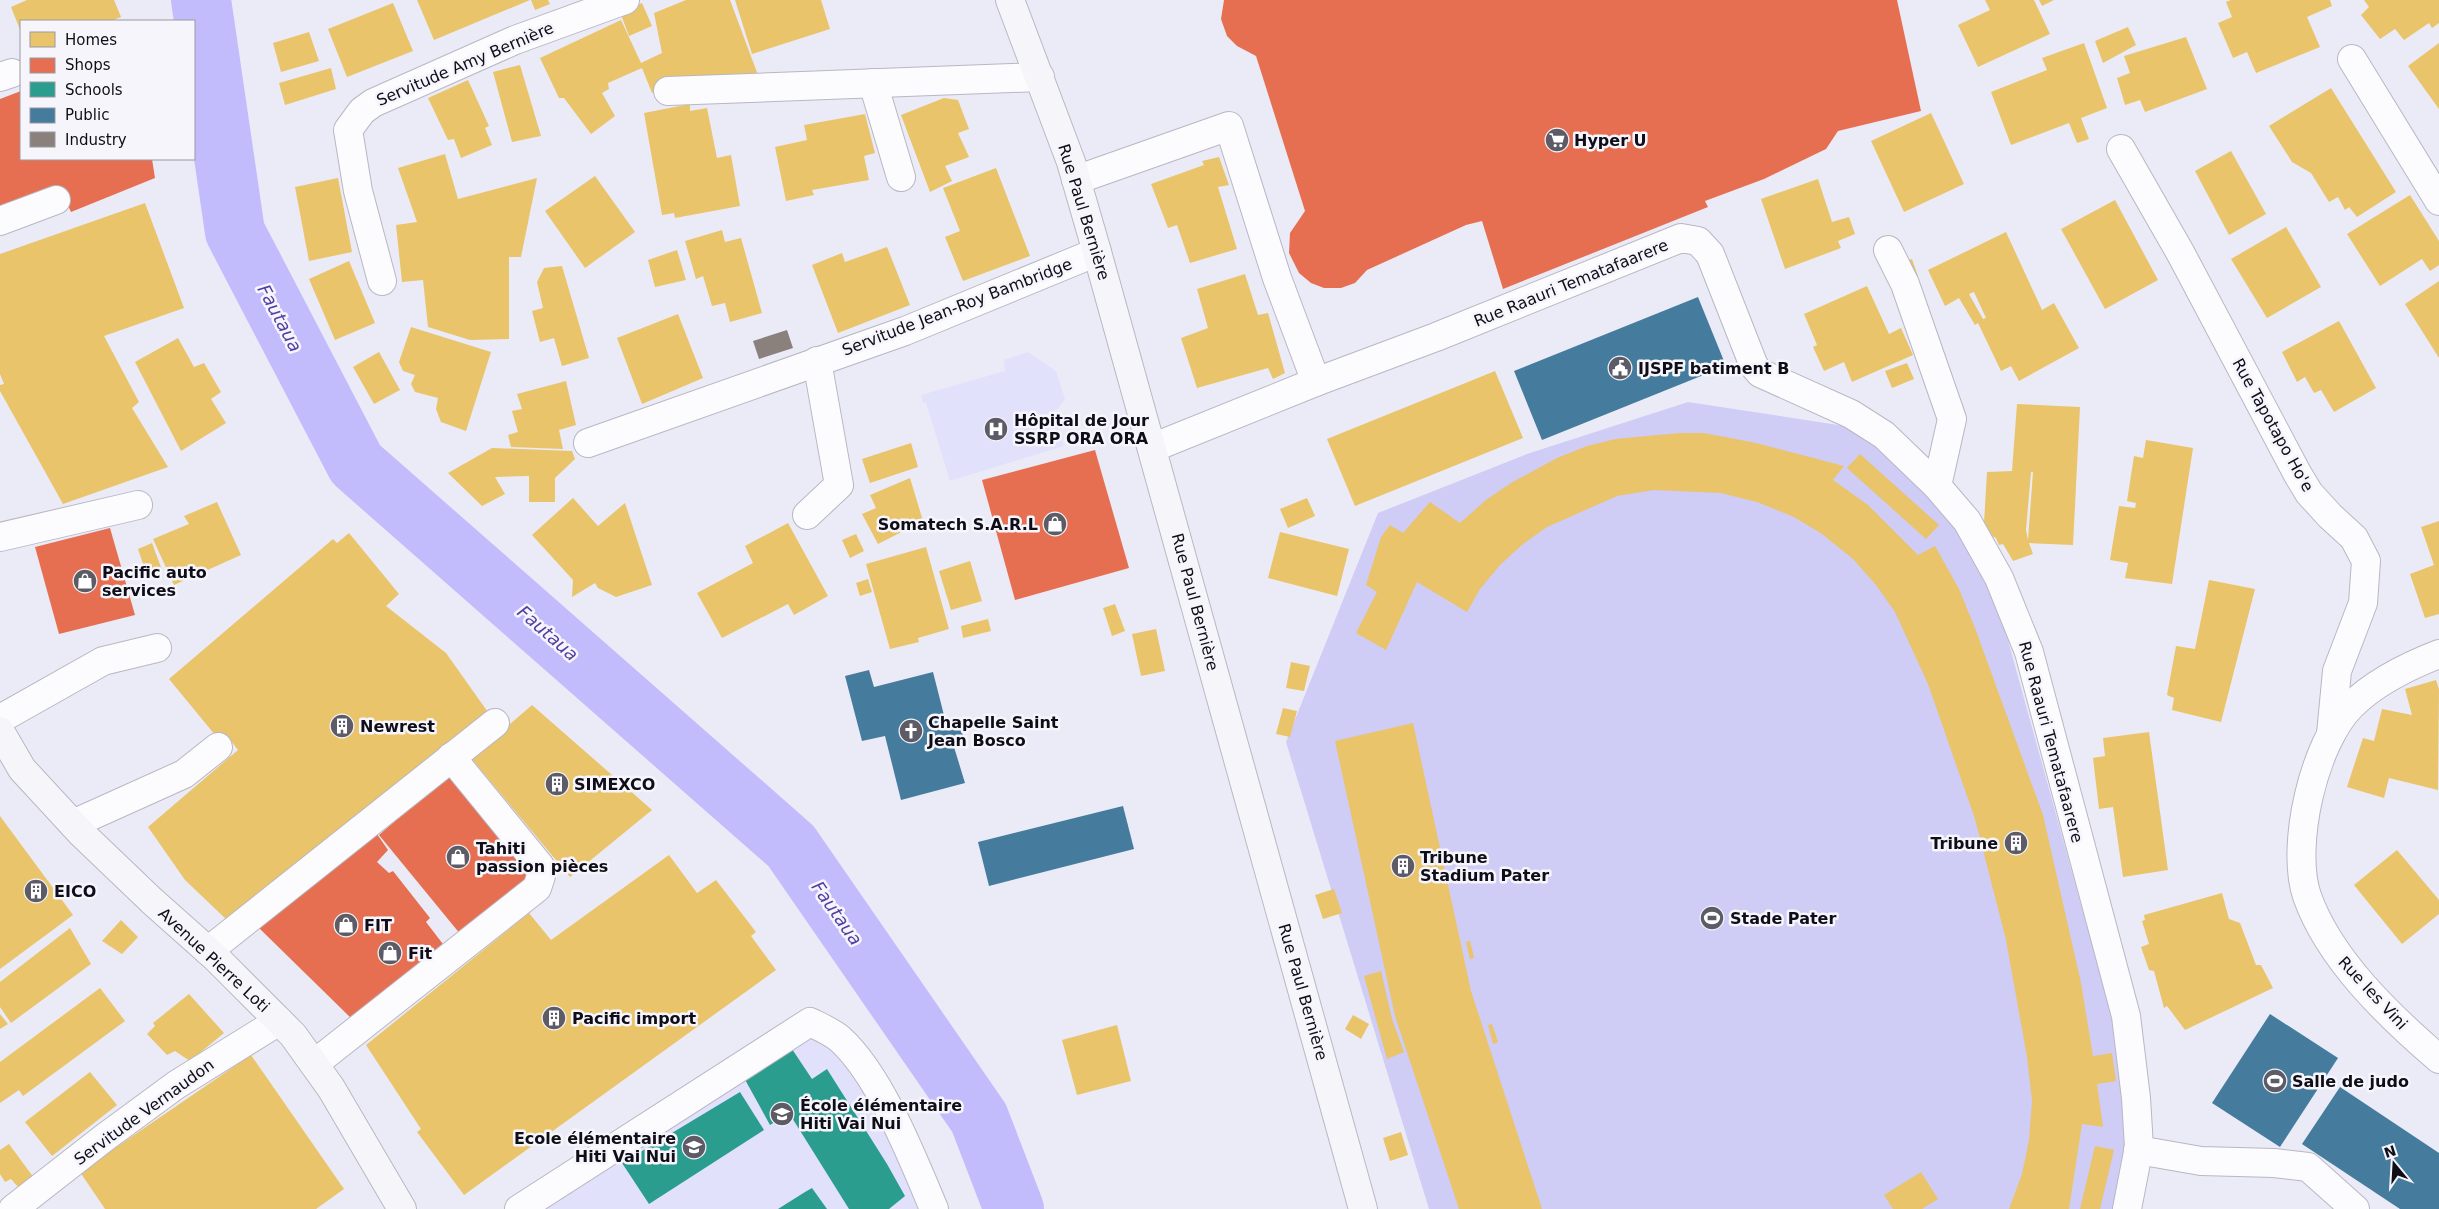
<svg xmlns="http://www.w3.org/2000/svg" width="2439" height="1209" viewBox="0 0 2439 1209" font-family="'DejaVu Sans',sans-serif">
	<style>
		.built { fill: #e2e1fb }
		.green { fill: #cfccf5 }
		.homes { fill: #e9c46a; fill-rule: evenodd }
		.shops { fill: #e76f51 }
		.schools { fill: #2a9d8f }
		.public { fill: #457b9d }
		.industry { fill: #8a817c }
		.lines { fill: none; stroke-linecap: round; stroke-linejoin: round }
		.river { stroke: #c2bcfd; stroke-width: 60 }
		.minor-casing { stroke: #b8b7c3; stroke-width: 30 }
		.secondary-casing { stroke: #b8b7c3; stroke-width: 30 }
		.minor { stroke: #fcfcfe; stroke-width: 28 }
		.secondary { stroke: #f6f6fa; stroke-width: 28 }
		.labels { text-anchor: middle; dominant-baseline: central; stroke-width: 5; stroke-linejoin: round; paint-order: stroke }
		.street-label { font-size: 16px; fill: #0f0e18; stroke: #f5f5fb }
		.poi-label { font-size: 16px; font-weight: bold; fill: #0f0e18; stroke: #f5f5fb; text-anchor: start }
		.water-label { font-size: 18px; font-style: italic; fill: #533ea1; stroke: #f5f5fb }
	</style>
	<rect width="100%" height="100%" fill="#ebebf8"/>
	<g class="built">
		<polygon points="1028,352 1056,371 1065,399 1058,409 1053,411 1064,446 950,481 926,403 923,403 921,395 1005,371 1004,360"/>
		<polygon points="812,1033 849,1062 904,1165 923,1209 539,1209"/>
	</g>
	<polygon class="green" points="1688,402 1871,430 1947,502 1993,586 2133,1093 2123,1209 1429,1209 1286,742 1378,513 1527,454"/>
	<g class="homes">
		<polygon points="27,0 114,0 121,17 111,21 21,21 21,32 11,7"/>
		<polygon points="417,0 530,0 434,40"/>
		<polygon points="531,0 548,0 550,4 535,10"/>
		<polygon points="686,0 730,0 758,75 669,84 652,93 642,68 608,83 609,89 602,93 615,116 591,134 564,98 559,98 540,58 621,20 641,63 662,53 654,13"/>
		<polygon points="735,0 821,0 830,29 752,54"/>
		<polygon points="1985,0 2034,0 2050,34 1978,67 1958,25 1990,10"/>
		<polygon points="2039,0 2054,0 2042,6"/>
		<polygon points="2231,0 2330,0 2332,6 2307,17 2320,47 2256,73 2247,52 2233,58 2218,23 2232,17 2226,2"/>
		<polygon points="2364,0 2439,0 2439,23 2432,28 2429,23 2404,40 2395,29 2380,39 2361,15 2369,7"/>
		<polygon points="393,3 413,51 347,77 328,29"/>
		<polygon points="642,3 652,26 629,36 620,12"/>
		<polygon points="2128,27 2136,45 2103,63 2095,41"/>
		<polygon points="309,32 319,61 281,72 273,43"/>
		<polygon points="2186,37 2207,89 2145,112 2140,100 2125,105 2117,78 2130,73 2124,56"/>
		<polygon points="2084,43 2107,108 2081,118 2089,139 2077,143 2069,123 2011,145 1991,92 2047,70 2042,58"/>
		<polygon points="2439,43 2439,109 2408,66"/>
		<polygon points="520,65 541,136 512,142 493,72"/>
		<polygon points="331,68 336,89 285,105 279,83"/>
		<polygon points="468,80 489,126 485,128 492,145 461,158 454,139 448,140 428,98"/>
		<polygon points="2331,88 2396,192 2357,217 2349,207 2345,210 2338,197 2329,202 2311,173 2292,162 2269,126"/>
		<polygon points="944,98 958,100 969,129 958,133 969,157 945,166 952,181 930,192 901,115"/>
		<polygon points="690,104 690,111 707,108 717,158 731,155 740,206 675,218 674,213 662,215 644,113"/>
		<polygon points="1931,113 1964,184 1904,212 1871,141"/>
		<polygon points="865,114 875,153 864,156 869,180 812,190 814,195 786,201 775,147 807,140 804,125"/>
		<polygon points="2231,151 2266,214 2229,235 2195,171"/>
		<polygon points="445,154 458,199 537,178 521,257 509,257 509,339 470,340 428,327 423,280 402,282 396,225 417,222 398,168"/>
		<polygon points="1219,157 1229,185 1218,187 1237,249 1190,263 1177,225 1168,228 1151,184 1204,165 1202,161"/>
		<polygon points="996,168 1030,256 963,281 945,237 960,231 943,188"/>
		<polygon points="595,176 635,232 585,268 545,211"/>
		<polygon points="338,178 352,252 309,261 295,187"/>
		<polygon points="1818,179 1832,222 1849,217 1855,234 1838,241 1841,248 1785,269 1761,199"/>
		<polygon points="2410,195 2439,241 2439,265 2430,271 2422,259 2380,286 2347,234"/>
		<polygon points="2115,200 2158,280 2105,309 2061,229"/>
		<polygon points="145,203 184,308 104,336 139,402 132,408 168,467 63,504 0,391 0,385 4,384 0,374 0,254"/>
		<polygon points="2286,227 2321,287 2267,318 2231,259"/>
		<polygon points="722,230 725,242 741,238 762,313 730,322 725,303 712,306 703,276 696,279 685,241"/>
		<path d="M2006,232L2042,310L2054,303L2079,348L2019,381L2011,366L2001,371L1978,323L1975,325L1959,298L1945,306L1928,270ZM1974,292L1986,318L1983,319L1969,294Z"/>
		<polygon points="887,247 910,305 838,333 812,265 842,253 845,262"/>
		<polygon points="677,250 686,280 655,287 648,260"/>
		<polygon points="1912,259 1918,276 1905,280 1899,263"/>
		<polygon points="349,261 375,323 335,340 309,279"/>
		<polygon points="562,266 589,358 562,366 554,338 540,342 532,311 543,308 537,282 544,268"/>
		<polygon points="1245,274 1258,315 1268,313 1285,373 1273,379 1268,368 1197,388 1181,338 1208,328 1197,289"/>
		<polygon points="2439,281 2439,358 2405,304"/>
		<polygon points="1867,286 1889,334 1901,328 1913,355 1852,382 1844,362 1824,371 1813,347 1817,345 1804,314"/>
		<polygon points="678,314 703,378 642,404 617,338"/>
		<polygon points="2339,321 2376,388 2334,412 2321,390 2314,393 2305,377 2297,382 2282,352"/>
		<polygon points="411,327 491,352 466,431 441,422 436,409 438,398 415,392 411,384 415,375 403,371 399,362"/>
		<polygon points="178,338 194,367 204,363 221,392 211,399 226,423 181,451 135,362"/>
		<polygon points="379,352 400,390 374,404 353,367"/>
		<polygon points="1907,363 1914,379 1892,388 1885,371"/>
		<polygon points="1495,371 1523,438 1355,506 1327,439"/>
		<polygon points="566,381 576,425 559,430 563,449 511,447 508,435 518,432 512,411 522,409 517,394"/>
		<path d="M2017,404L2080,407L2073,545L2029,543L2033,554L2013,561L2003,544L1999,545L1996,538L1992,536L1984,523L1987,472L2012,471ZM2031,472H2033L2028,540L2026,530Z"/>
		<polygon points="1680,433 1704,433 1756,443 1844,466 1833,480 1868,505 1918,555 1935,546 1959,589 1975,628 2043,815 2081,983 2093,1056 2112,1053 2116,1081 2097,1084 2103,1127 2082,1124 2069,1209 2009,1209 2022,1174 2029,1140 2032,1101 2027,1057 2006,940 1975,819 1928,684 1895,612 1876,585 1853,559 1822,534 1794,517 1757,502 1721,493 1654,490 1617,496 1547,527 1523,544 1500,565 1480,589 1467,612 1417,582 1386,650 1356,633 1377,592 1366,585 1381,537 1390,525 1403,533 1430,502 1460,523 1486,500 1511,483 1557,458 1587,446 1615,439"/>
		<polygon points="2146,440 2193,448 2172,584 2125,578 2128,563 2110,560 2119,506 2135,508 2136,503 2127,501 2134,456 2143,458"/>
		<polygon points="911,443 918,467 870,483 862,459"/>
		<polygon points="492,448 572,451 575,459 555,478 555,502 529,502 529,476 495,477 505,494 482,506 448,473"/>
		<polygon points="1860,454 1939,525 1926,539 1847,468"/>
		<polygon points="910,478 923,521 878,544 862,514 876,508 870,495"/>
		<polygon points="573,498 598,526 625,503 652,585 616,597 598,588 595,583 572,597 573,580 532,535"/>
		<polygon points="1307,498 1315,516 1288,528 1280,509"/>
		<polygon points="217,502 241,555 174,585 153,539 189,524 184,516"/>
		<polygon points="2439,521 2439,614 2425,618 2410,574 2434,565 2421,527"/>
		<polygon points="788,523 828,596 794,615 788,604 722,638 697,593 753,563 745,546"/>
		<polygon points="1280,532 1349,549 1337,596 1268,578"/>
		<polygon points="349,533 399,594 386,606 446,653 490,715 383,807 377,799 229,922 185,880 148,827 238,750 227,736 220,741 169,679 333,539 337,543"/>
		<polygon points="856,534 864,551 850,558 842,540"/>
		<polygon points="152,543 162,570 147,576 138,549"/>
		<polygon points="926,547 949,629 918,638 919,642 890,649 866,564"/>
		<polygon points="970,561 982,601 951,610 939,571"/>
		<polygon points="868,579 872,592 860,596 856,583"/>
		<polygon points="2209,580 2255,589 2221,722 2172,710 2174,698 2167,695 2176,646 2195,649"/>
		<polygon points="1115,604 1125,631 1112,636 1103,608"/>
		<polygon points="988,619 991,631 963,638 961,626"/>
		<polygon points="1156,629 1165,671 1141,676 1132,634"/>
		<polygon points="1291,662 1310,666 1304,691 1286,688"/>
		<polygon points="2436,680 2439,689 2438,790 2389,778 2384,798 2347,787 2363,738 2374,741 2382,709 2412,715 2405,689"/>
		<polygon points="532,705 652,810 570,877 471,758"/>
		<polygon points="1283,708 1297,711 1290,737 1276,734"/>
		<polygon points="1413,723 1471,991 1542,1209 1459,1209 1395,1016 1335,741"/>
		<polygon points="2149,732 2168,870 2123,877 2113,807 2099,809 2093,758 2105,756 2103,738"/>
		<polygon points="0,816 73,915 0,969"/>
		<polygon points="2397,850 2439,900 2439,914 2402,944 2354,885"/>
		<polygon points="669,855 697,893 716,880 756,932 751,936 776,970 464,1195 417,1132 421,1129 366,1045 529,913 551,940"/>
		<polygon points="1334,889 1342,913 1323,919 1315,895"/>
		<polygon points="2222,893 2229,919 2240,923 2256,965 2261,965 2273,988 2185,1030 2167,1006 2164,1008 2154,971 2149,970 2141,947 2149,944 2142,921 2145,920 2144,915"/>
		<polygon points="121,920 138,937 122,954 102,941"/>
		<polygon points="70,928 91,964 11,1023 0,1007 0,982"/>
		<polygon points="1470,941 1474,958 1470,959 1466,942"/>
		<polygon points="1381,971 1392,1019 1404,1052 1387,1059 1364,976"/>
		<polygon points="100,988 125,1021 23,1096 19,1090 0,1103 0,1062"/>
		<polygon points="189,994 224,1033 190,1061 175,1051 167,1055 147,1034 155,1026 153,1023"/>
		<polygon points="0,1014 8,1024 0,1029"/>
		<polygon points="1353,1015 1369,1024 1361,1039 1345,1029"/>
		<polygon points="1492,1024 1498,1042 1493,1044 1488,1025"/>
		<polygon points="1117,1025 1131,1081 1077,1095 1062,1040"/>
		<polygon points="251,1055 344,1189 316,1209 105,1209 80,1172"/>
		<polygon points="90,1072 117,1105 52,1156 25,1122"/>
		<polygon points="1401,1132 1408,1155 1390,1161 1383,1138"/>
		<polygon points="9,1144 34,1178 19,1188 11,1179 5,1182 0,1174 0,1150"/>
		<polygon points="2095,1146 2114,1150 2100,1209 2080,1209"/>
		<polygon points="1921,1172 1938,1199 1922,1209 1893,1209 1884,1195"/>
	</g>
	<g class="shops">
		<polygon points="1224,0 1897,0 1921,111 1838,131 1826,149 1764,179 1705,201 1708,207 1503,289 1482,221 1466,225 1367,270 1355,283 1341,288 1324,288 1311,283 1299,273 1289,253 1290,233 1305,211 1256,56 1237,46 1227,36 1221,19"/>
		<polygon points="21,91 21,159 152,159 155,178 71,212 59,186 0,209 0,99"/>
		<polygon points="1095,450 1129,568 1015,600 982,480"/>
		<polygon points="110,528 135,615 59,634 35,547"/>
		<polygon points="449,774 536,880 461,935 379,835"/>
		<polygon points="377,834 388,850 377,862 389,873 393,871 430,918 426,922 446,948 355,1022 259,928"/>
	</g>
	<g class="schools">
		<polygon points="790,1046 812,1079 827,1069 887,1164 905,1196 889,1209 849,1209 789,1113 770,1125 743,1076"/>
		<polygon points="740,1092 764,1130 649,1204 622,1163"/>
		<polygon points="812,1188 827,1209 778,1209 805,1192"/>
	</g>
	<g class="public">
		<polygon points="1698,297 1726,366 1542,440 1514,371"/>
		<polygon points="869,670 874,687 933,672 947,727 960,725 965,742 954,747 965,783 901,800 885,736 862,741 845,676"/>
		<polygon points="1123,806 1134,849 989,886 978,842"/>
		<polygon points="2270,1014 2338,1058 2280,1147 2212,1103"/>
		<polygon points="2340,1087 2439,1153 2439,1209 2400,1209 2302,1144"/>
	</g>
	<polygon class="industry" points="787,330 793,348 759,359 753,341"/>
	<g class="lines">
		<polyline class="river" points="201,0 235,232 356,464 791,846 979,1118 1014,1209"/>
		<g class="minor-casing">
			<g id="minor">
				<polyline points="2352,59 2439,201"/>
				<polyline points="0,77 12,73"/>
				<polyline points="873,83 901,177"/>
				<polyline points="668,91 1040,77"/>
				<polyline points="2121,149 2181,254 2297,473 2309,493 2330,516 2354,538 2366,561 2363,603 2337,671 2331,734"/>
				<polyline points="1076,180 1229,126 1277,278 1316,382"/>
				<polyline points="0,221 56,200"/>
				<polyline points="1888,250 1905,284 1952,419 1937,486"/>
				<polyline points="382,281 358,191 348,130 362,111 373,103 515,40 625,0"/>
				<polyline points="588,443 905,331 1097,252"/>
				<polyline points="1152,448 1313,383 1436,337 1681,238 1698,241 1710,254 1754,366 1760,373 1851,414 1884,435 1937,486 1967,521 1999,578 2029,652 2126,1016 2136,1098 2139,1147 2127,1209"/>
				<polyline points="807,515 839,485 817,361"/>
				<polyline points="0,537 138,505"/>
				<path d="M2439,654C2408,666 2375,682 2351,706C2314,743 2290,846 2307,896C2329,959 2389,1016 2439,1059"/>
				<polyline points="0,719 103,661 157,648"/>
				<polyline points="73,824 184,774 218,747"/>
				<polyline points="208,951 495,723"/>
				<polyline points="314,1064 537,888 541,876 540,866 451,757"/>
				<polyline points="2138,1150 2201,1161 2274,1163 2308,1167 2355,1209"/>
				<polyline points="13,1209 104,1138 176,1085 279,1021"/>
				<path d="M519,1209L810,1022C820,1027 832,1032 840,1039C880,1075 913,1159 934,1209"/>
			</g>
		</g>
		<g class="secondary-casing">
			<g id="secondary">
				<polyline points="1010,0 1071,162 1097,252 1363,1209"/>
				<polyline points="0,731 22,769 82,834 152,901 215,957 293,1035 331,1088 402,1209"/>
			</g>
		</g>
		<use href="#minor" class="minor"/>
		<use href="#secondary" class="secondary"/>
	</g>
	<defs>
		<g id="supermarket-disc" transform="scale(1.25)"><circle r="9.5" fill="#5c5b66" stroke="#f5f5fb"/><path d="M-6-5.5h2.5l.6 2H6L4.5 2H-2.5L-4.4-4H-6ZM-1.5 3.2a1.3 1.3 0 1 0 .1 0ZM3 3.2a1.3 1.3 0 1 0 .1 0Z" fill="#fff"/></g>
		<g id="civic-disc" transform="scale(1.25)"><circle r="9.5" fill="#5c5b66" stroke="#f5f5fb"/><path d="M-.6-6.5H3V-4.5H.6V-3L4-1V1h2V6H-6V1h2V-1L-.6-3ZM-1.2 2.5V6h2.4V2.5Z" fill="#fff"/></g>
		<g id="hospital-disc" transform="scale(1.25)"><circle r="9.5" fill="#5c5b66" stroke="#f5f5fb"/><path d="M-5-5h3v3.5h4V-5h3V5h-3V1.5h-4V5h-3Z" fill="#fff"/></g>
		<g id="shop-disc" transform="scale(1.25)"><circle r="9.5" fill="#5c5b66" stroke="#f5f5fb"/><path d="M-5-2.5h2.3a2.7 3.5 0 0 1 5.4 0H5L5.5 6h-11ZM-1.5-2.5h3a1.5 2.3 0 0 0-3 0Z" fill="#fff"/></g>
		<g id="building-disc" transform="scale(1.25)"><circle r="9.5" fill="#5c5b66" stroke="#f5f5fb"/><path d="M-4-6H4V6H1V3H-1V6H-4ZM-2.5-4.3h1.7v1.8h-1.7ZM.8-4.3h1.7v1.8H.8ZM-2.5-1h1.7V.8h-1.7ZM.8-1h1.7V.8H.8Z" fill="#fff"/></g>
		<g id="church-disc" transform="scale(1.25)"><circle r="9.5" fill="#5c5b66" stroke="#f5f5fb"/><path d="M-1.2-6h2.4v3.5h3.3v2.4h-3.3V6h-2.4V-.1h-3.3v-2.4h3.3Z" fill="#fff"/></g>
		<g id="stadium-disc" transform="scale(1.25)"><circle r="9.5" fill="#5c5b66" stroke="#f5f5fb"/><path d="M0-5a6.5 5 0 1 0 0 10a6.5 5 0 1 0 0-10ZM-3.5-1.8h7v3.6h-7Z" fill="#fff"/></g>
		<g id="school-disc" transform="scale(1.25)"><circle r="9.5" fill="#5c5b66" stroke="#f5f5fb"/><path d="M0-5L7-2L0 1L-7-2ZM-4 1L0 2.5L4 1V4Q0 6-4 4Z" fill="#fff"/></g>
	</defs>
	<g fill-rule="evenodd">
		<use href="#supermarket-disc" x="1557" y="140"/>
		<use href="#civic-disc" x="1620" y="368"/>
		<use href="#hospital-disc" x="996" y="429"/>
		<use href="#shop-disc" x="1055" y="524"/>
		<use href="#shop-disc" x="85" y="581"/>
		<use href="#building-disc" x="342" y="726"/>
		<use href="#church-disc" x="911" y="731"/>
		<use href="#building-disc" x="557" y="784"/>
		<use href="#building-disc" x="2016" y="843"/>
		<use href="#shop-disc" x="458" y="857"/>
		<use href="#building-disc" x="1403" y="866"/>
		<use href="#building-disc" x="36" y="891"/>
		<use href="#stadium-disc" x="1712" y="918"/>
		<use href="#shop-disc" x="346" y="925"/>
		<use href="#shop-disc" x="390" y="953"/>
		<use href="#building-disc" x="554" y="1018"/>
		<use href="#stadium-disc" x="2275" y="1081"/>
		<use href="#school-disc" x="782" y="1114"/>
		<use href="#school-disc" x="694" y="1147"/>
	</g>
	<g class="labels">
		<g class="street-label">
			<text transform="translate(465 64) rotate(-23)">Servitude Amy Bernière</text>
			<text transform="translate(1084 212) rotate(73)">Rue Paul Bernière</text>
			<text transform="translate(1571 283) rotate(-22)">Rue Raauri Tematafaarere</text>
			<text transform="translate(957 307) rotate(-21)">Servitude Jean-Roy Bambridge</text>
			<text transform="translate(2273 425) rotate(61)">Rue Tapotapo Ho'e</text>
			<text transform="translate(1195 602) rotate(75)">Rue Paul Bernière</text>
			<text transform="translate(2051 742) rotate(75)">Rue Raauri Tematafaarere</text>
			<text transform="translate(214 960) rotate(43)">Avenue Pierre Loti</text>
			<text transform="translate(1303 992) rotate(74)">Rue Paul Bernière</text>
			<text transform="translate(2373 993) rotate(47)">Rue les Vini</text>
			<text transform="translate(144 1112) rotate(-36)">Servitude Vernaudon</text>
		</g>
		<g class="poi-label">
			<text x="1574" y="140">Hyper U</text>
			<text x="1638" y="368">IJSPF batiment B</text>
			<text x="1014" y="420">Hôpital de Jour<tspan x="1014" dy="18">SSRP ORA ORA</tspan></text>
			<text x="1038" y="524" text-anchor="end">Somatech S.A.R.L</text>
			<text x="102" y="572">Pacific auto<tspan x="102" dy="18">services</tspan></text>
			<text x="928" y="722">Chapelle Saint<tspan x="928" dy="18">Jean Bosco</tspan></text>
			<text x="360" y="726">Newrest</text>
			<text x="574" y="784">SIMEXCO</text>
			<text x="1998" y="843" text-anchor="end">Tribune</text>
			<text x="476" y="848">Tahiti<tspan x="476" dy="18">passion pièces</tspan></text>
			<text x="1420" y="857">Tribune<tspan x="1420" dy="18">Stadium Pater</tspan></text>
			<text x="54" y="891">EICO</text>
			<text x="1730" y="918">Stade Pater</text>
			<text x="364" y="925">FIT</text>
			<text x="408" y="953">Fit</text>
			<text x="572" y="1018">Pacific import</text>
			<text x="2292" y="1081">Salle de judo</text>
			<text x="800" y="1105">École élémentaire<tspan x="800" dy="18">Hiti Vai Nui</tspan></text>
			<text x="676" y="1138" text-anchor="end">Ecole élémentaire<tspan x="676" dy="18">Hiti Vai Nui</tspan></text>
		</g>
		<g class="water-label">
			<text transform="translate(280 318) rotate(62)">Fautaua</text>
			<text transform="translate(548 633) rotate(41)">Fautaua</text>
			<text transform="translate(837 913) rotate(55)">Fautaua</text>
		</g>
	</g>
	<rect x="20" y="20" width="175" height="140" fill="#f5f5fb" stroke="#9999a0"/>
	<rect x="30" y="32" width="25" height="15" fill="#e9c46a" stroke="#9999a0"/>
	<text x="65" y="45" font-size="15" fill="#0f0e18">Homes</text>
	<rect x="30" y="58" width="25" height="15" fill="#e76f51" stroke="#9999a0"/>
	<text x="65" y="70" font-size="15" fill="#0f0e18">Shops</text>
	<rect x="30" y="82" width="25" height="15" fill="#2a9d8f" stroke="#9999a0"/>
	<text x="65" y="95" font-size="15" fill="#0f0e18">Schools</text>
	<rect x="30" y="108" width="25" height="15" fill="#457b9d" stroke="#9999a0"/>
	<text x="65" y="120" font-size="15" fill="#0f0e18">Public</text>
	<rect x="30" y="132" width="25" height="15" fill="#8a817c" stroke="#9999a0"/>
	<text x="65" y="145" font-size="15" fill="#0f0e18">Industry</text>
	<g transform="translate(2394 1164) rotate(342)" stroke="#f5f5fb" stroke-width="4" paint-order="stroke">
	<path d="M0-4L9 19L0 12L-9 19Z" fill="#0f0e18"/>
	<text y="-8" font-size="14" font-weight="bold" text-anchor="middle" fill="#0f0e18">N</text>
	</g>
</svg>
